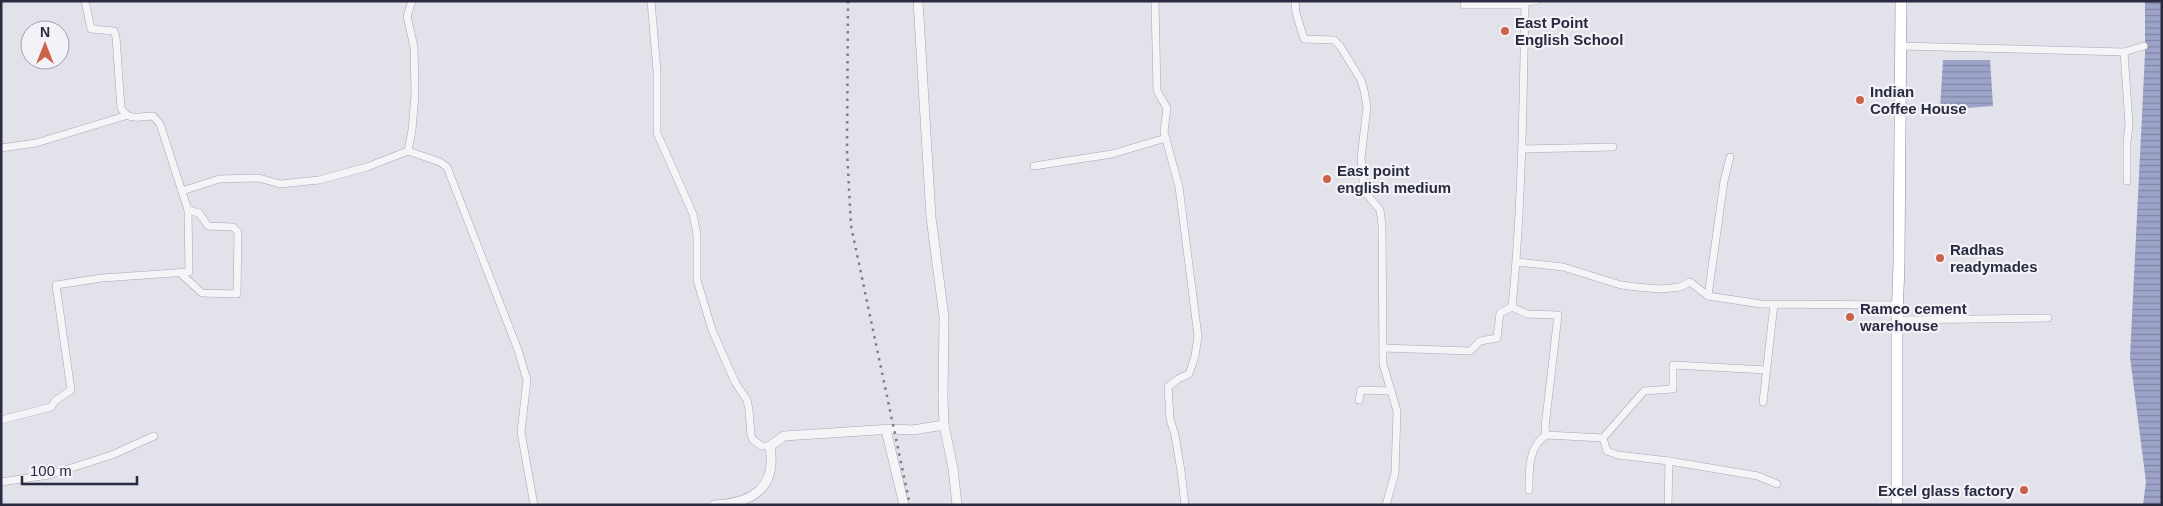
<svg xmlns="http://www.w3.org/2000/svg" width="2163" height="506" viewBox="0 0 2163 506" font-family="Arial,sans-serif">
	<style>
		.water { fill: url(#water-rules) }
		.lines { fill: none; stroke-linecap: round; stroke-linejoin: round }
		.minor-casing { stroke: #a7a7b4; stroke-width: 8 }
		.tertiary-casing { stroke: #a7a7b4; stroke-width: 10 }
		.trunk-casing { stroke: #8a8ba0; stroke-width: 12 }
		.minor { stroke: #f5f5f8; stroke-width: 7 }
		.tertiary { stroke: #f5f5f8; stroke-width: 9 }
		.trunk { stroke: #fff; stroke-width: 11 }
		.rail { stroke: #7c7d93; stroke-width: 2.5; stroke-dasharray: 2.5 5; stroke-linecap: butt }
		.poi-dot { fill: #cb634b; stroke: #f2f2f7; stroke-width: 2 }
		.labels { text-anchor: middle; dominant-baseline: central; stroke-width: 4.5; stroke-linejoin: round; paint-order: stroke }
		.poi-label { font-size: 15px; font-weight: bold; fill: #2a2b42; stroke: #f2f2f7; text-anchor: start }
	</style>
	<defs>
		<pattern id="water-rules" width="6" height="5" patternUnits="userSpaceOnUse" patternTransform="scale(1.25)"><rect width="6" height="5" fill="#9ea4c9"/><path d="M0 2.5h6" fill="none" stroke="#8186a5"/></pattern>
	</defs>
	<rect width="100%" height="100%" fill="#e2e2ea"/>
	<g class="water">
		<polygon points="2145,1 2162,1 2162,505 2143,505 2146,482 2130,357 2145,54"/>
		<polygon points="1943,60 1990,60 1993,106 1940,110"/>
	</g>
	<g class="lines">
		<g class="minor-casing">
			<g id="minor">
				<polyline points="412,1 407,16 414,47 415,95 412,130 408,151 440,162 447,167 518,350 527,380 521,432 534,505"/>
				<polyline points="651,1 657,71 657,133 693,214 697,235 697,280 712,330 735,382 747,400 749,410 751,435 753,440 762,446 770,446"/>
				<polyline points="1155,1 1157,91 1167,108 1164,132 1179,187 1198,336 1195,356 1189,374 1178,379 1168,387 1170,419 1175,435 1181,471 1185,505"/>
				<polyline points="1295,1 1296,13 1304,39 1334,40 1340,46 1361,80 1364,90 1367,107 1361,158 1364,191 1380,210 1382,225 1383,364 1397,411 1395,473 1386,505"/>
				<polyline points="1464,5 1525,5 1525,2 1536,1"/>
				<polyline points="1901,46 2124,52 2144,46"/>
				<polyline points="2124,52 2129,124 2127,142 2127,181"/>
				<polyline points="1,148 36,143 125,116"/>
				<polyline points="1522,149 1613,147"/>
				<polyline points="1034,166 1112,154 1166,138"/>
				<polyline points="182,191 219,179 259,178 280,184 319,180 367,167 408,151"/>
				<polyline points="1517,262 1563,267 1621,285 1636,287 1661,289 1680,287 1690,282 1708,296 1761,304 1897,305"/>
				<polyline points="180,273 202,293 237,294 238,232 233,227 208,226 199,213 188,210"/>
				<polyline points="1708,296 1724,181 1730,157"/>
				<polyline points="1512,307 1527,314 1558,315 1545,427 1546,435 1603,438 1607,451 1618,455 1669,461 1668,505"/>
				<path d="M1512,307C1522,206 1523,106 1525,5"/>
				<polyline points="1897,320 2048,318"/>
				<polyline points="1383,348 1470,351 1480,341 1497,338 1500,313 1512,307"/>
				<polyline points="1359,400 1361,390 1390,391"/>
				<polyline points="1763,402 1774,304"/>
				<path d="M1,420L51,407L55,401L71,390L56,285L102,278L189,272L188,210L160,124L153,116C139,116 129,122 121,108L116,37L114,31L91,29L85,1"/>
				<polyline points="1603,438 1644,391 1673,389 1673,365 1767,370"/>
				<polyline points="1669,461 1758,476 1777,484"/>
				<polyline points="1,482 49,475 112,455 154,436"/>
				<path d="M1529,490C1529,470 1528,447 1546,435"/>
			</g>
		</g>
		<g class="tertiary-casing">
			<g id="tertiary">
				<polyline points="918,1 931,217 944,317 943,398 944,425 953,468 957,505"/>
				<polyline points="886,430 904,505"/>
				<path d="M714,505C753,503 777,488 770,446L784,436L892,429L913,430L944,425"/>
			</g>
		</g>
		<g class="trunk-casing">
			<polyline id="trunk" points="1897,505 1897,320 1899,263 1901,1"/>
		</g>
		<use href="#minor" class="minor"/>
		<use href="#tertiary" class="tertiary"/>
		<use href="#trunk" class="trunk"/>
		<polyline class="rail" points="848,1 847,151 851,226 910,505"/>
	</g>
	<g class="poi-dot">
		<circle cx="1505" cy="31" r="5"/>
		<circle cx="1860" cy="100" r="5"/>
		<circle cx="1327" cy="179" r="5"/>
		<circle cx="1940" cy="258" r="5"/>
		<circle cx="1850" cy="317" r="5"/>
		<circle cx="2024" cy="490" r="5"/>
	</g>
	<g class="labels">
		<g class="poi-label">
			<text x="1515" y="22">East Point<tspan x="1515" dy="17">English School</tspan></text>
			<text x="1870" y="91">Indian<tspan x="1870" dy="17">Coffee House</tspan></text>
			<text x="1337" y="170">East point<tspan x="1337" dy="17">english medium</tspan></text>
			<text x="1950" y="249">Radhas<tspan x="1950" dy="17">readymades</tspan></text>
			<text x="1860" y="308">Ramco cement<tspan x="1860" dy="17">warehouse</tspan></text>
			<text x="2014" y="490" text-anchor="end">Excel glass factory</text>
		</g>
	</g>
	<rect width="2163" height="506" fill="none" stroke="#2a2b42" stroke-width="5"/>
	<g transform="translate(45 45)"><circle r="24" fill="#f2f2f7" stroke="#a2a2af"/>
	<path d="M0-4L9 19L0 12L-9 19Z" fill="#cb634b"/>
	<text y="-8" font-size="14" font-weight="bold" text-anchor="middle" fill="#2a2b42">N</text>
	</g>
	<path d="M22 476v8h115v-8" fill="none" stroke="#2a2b42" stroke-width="2.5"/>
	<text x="30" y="476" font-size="15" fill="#2a2b42" stroke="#f2f2f7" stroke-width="4" paint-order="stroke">100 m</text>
</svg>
